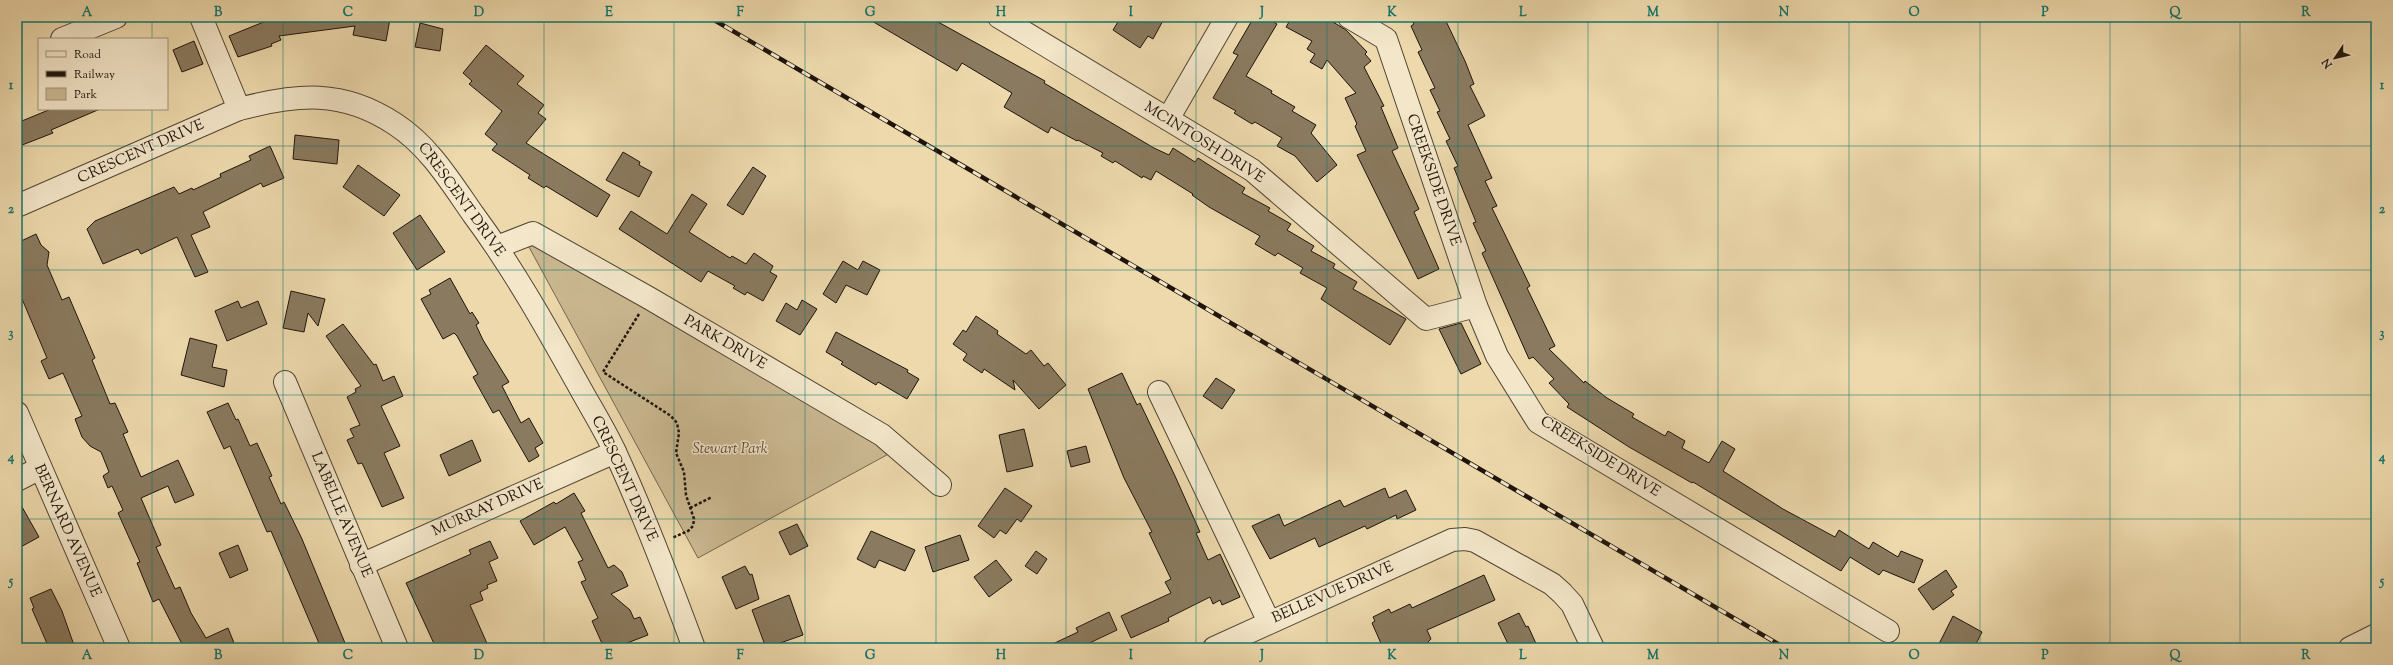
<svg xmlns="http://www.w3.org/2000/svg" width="2393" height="665" viewBox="0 0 2393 665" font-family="'Sorts Mill Goudy',serif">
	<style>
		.green { fill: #cab891; stroke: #74664e }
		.building { fill: #8a7a5f; stroke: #1e140c }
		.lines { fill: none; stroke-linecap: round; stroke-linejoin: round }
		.minor-casing { stroke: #524534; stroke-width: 24 }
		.path { stroke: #1e140c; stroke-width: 2.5; stroke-dasharray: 3 2; stroke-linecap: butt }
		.minor { stroke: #f3e6c9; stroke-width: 22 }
		.rail-casing { stroke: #1e140c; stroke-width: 4.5 }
		.rail { stroke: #f3e6c9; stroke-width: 3; stroke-dasharray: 9; stroke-linecap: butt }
		.grid { fill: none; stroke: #0f766e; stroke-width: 1; stroke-opacity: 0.55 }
		.labels { text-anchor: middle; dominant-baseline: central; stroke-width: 3; stroke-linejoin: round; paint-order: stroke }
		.street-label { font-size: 15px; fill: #1e140c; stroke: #f3e6c9 }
		.park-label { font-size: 15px; font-style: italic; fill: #5a4d3b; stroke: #f3e6c9 }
		.neatline { fill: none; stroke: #0f766e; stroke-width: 1.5 }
		.grid-label { font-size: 13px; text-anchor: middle; font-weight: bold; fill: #0f766e }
	</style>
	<rect width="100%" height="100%" fill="#edd9ac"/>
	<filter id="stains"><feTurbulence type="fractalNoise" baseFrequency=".005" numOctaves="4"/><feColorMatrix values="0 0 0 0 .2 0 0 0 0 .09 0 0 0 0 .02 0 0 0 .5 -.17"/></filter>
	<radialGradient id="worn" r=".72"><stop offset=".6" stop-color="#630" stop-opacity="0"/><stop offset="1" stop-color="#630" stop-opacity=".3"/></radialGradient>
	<polygon class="green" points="523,236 894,451 698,558"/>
	<g class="building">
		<polygon points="276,17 380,17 390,19 386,41 353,35 355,26 279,36 281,40 271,44 272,46 238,57 229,36"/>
		<polygon points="865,17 929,17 1045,81 1044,83 1154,148 1169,155 1173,148 1195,162 1198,158 1245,188 1242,193 1270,208 1268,211 1291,224 1287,230 1314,246 1311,251 1335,264 1333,268 1357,282 1353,289 1406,319 1390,345 1321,299 1327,288 1300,273 1303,268 1278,253 1275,256 1255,244 1260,236 1209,207 1192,195 1193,194 1156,171 1151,180 1143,176 1142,178 1115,161 1113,163 1101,156 1103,153 1078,140 1077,141 1051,127 1048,133 1004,107 1012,93 962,63 957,71"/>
		<polygon points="1121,17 1165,17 1153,39 1148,36 1140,48 1113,30"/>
		<polygon points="1254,17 1265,17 1277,24 1246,76 1272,91 1271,93 1295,107 1292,111 1316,125 1311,133 1337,165 1317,182 1295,156 1277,146 1282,138 1255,122 1252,124 1234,113 1236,111 1213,98 1238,55 1233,53"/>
		<polygon points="1292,17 1325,17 1346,30 1367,52 1365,54 1371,61 1364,67 1384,106 1381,107 1398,148 1392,151 1419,209 1414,212 1439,269 1418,279 1357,155 1366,151 1355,126 1357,124 1345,98 1356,93 1327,60 1322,69 1310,62 1315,54 1307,49 1312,41 1286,27"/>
		<polygon points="1410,17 1444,17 1465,61 1474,84 1470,86 1485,116 1468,125 1492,178 1485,181 1497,206 1492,208 1530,286 1527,288 1555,346 1549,349 1584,383 1585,381 1607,398 1634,414 1632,417 1665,436 1668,431 1685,441 1682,448 1709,463 1722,441 1735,449 1723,471 1783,509 1835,537 1839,530 1869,549 1873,542 1898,557 1901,551 1923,560 1914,583 1883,570 1879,575 1850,557 1841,571 1693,482 1692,483 1629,447 1567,407 1569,404 1549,383 1554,379 1533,357 1529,359 1482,253 1486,251 1473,223 1476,222 1454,168 1458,166 1446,141 1450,139 1437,112 1440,111 1430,90 1435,88 1418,52 1422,50 1411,26 1414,24"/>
		<polygon points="420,23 443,29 440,51 415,47"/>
		<polygon points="194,41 203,64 182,72 173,50"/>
		<polygon points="486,45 524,76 517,84 544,105 538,113 546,119 526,143 610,195 597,217 546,186 544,188 528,178 530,175 492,150 497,144 485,134 502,111 469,84 472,81 463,73"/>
		<polygon points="51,109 100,109 51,130 53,133 17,147 17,123"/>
		<polygon points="295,135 339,140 337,164 293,159"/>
		<polygon points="270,146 284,178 263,187 261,183 203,212 210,227 191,235 208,272 195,277 177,237 141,254 138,249 103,264 87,229 95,221 174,187 179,194 192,188 193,190 221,177 220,174 251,160 249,156"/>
		<polygon points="623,152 640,162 639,165 652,172 639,197 606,180"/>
		<polygon points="358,165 400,195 384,216 343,187"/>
		<polygon points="753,167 766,176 743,215 727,205"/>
		<polygon points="692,194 707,204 689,232 730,258 732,256 746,264 754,253 773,266 770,272 777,276 763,301 747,292 745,295 733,288 735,286 708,271 701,282 619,229 631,211 667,234"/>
		<polygon points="420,215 445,252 417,270 393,233"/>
		<polygon points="36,234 41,245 49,252 47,265 62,300 69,297 95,358 92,360 110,404 115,403 128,432 123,434 141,477 178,460 194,495 175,503 168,486 141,498 161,545 156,547 175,589 180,587 191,613 206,638 228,628 236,648 184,648 159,599 153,602 137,563 140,562 118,513 123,510 112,486 108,488 103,476 109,472 101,452 90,446 82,437 75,419 82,416 63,373 49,379 41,361 47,358 17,287 17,243"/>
		<polygon points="843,261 858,270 863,261 880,270 867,295 846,285 836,303 823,294"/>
		<polygon points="450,278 470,314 472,312 479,323 476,325 483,340 509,382 502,386 521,423 529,418 543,443 535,448 539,456 529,462 499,410 493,413 473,377 478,374 457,336 454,333 443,339 421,299 431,294 429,290"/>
		<polygon points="291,291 325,299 318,326 308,313 304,332 283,328"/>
		<polygon points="802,300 817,309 800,335 776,321 786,303 797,310"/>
		<polygon points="238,301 241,308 258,301 267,324 227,341 215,311"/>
		<polygon points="976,316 998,331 997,334 1026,354 1031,350 1044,366 1048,363 1066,385 1039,409 1013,380 1015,390 984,369 982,373 963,360 967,354 953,344 963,330 966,332"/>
		<polygon points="1461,323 1481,364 1461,374 1439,329"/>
		<polygon points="343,324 374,365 376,364 383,381 394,376 403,396 381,406 400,446 384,453 404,498 382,507 362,463 358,464 347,440 354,437 350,429 360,425 347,397 356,392 355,389 361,386 326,336"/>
		<polygon points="836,332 908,370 907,372 919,379 907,399 878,382 876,385 841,364 843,362 826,352"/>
		<polygon points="190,338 217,345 212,367 227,370 224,387 181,375"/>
		<polygon points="1122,373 1137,405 1140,403 1175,476 1200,532 1196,533 1208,560 1220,554 1240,597 1222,605 1220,600 1213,604 1210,597 1168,618 1169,621 1131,638 1121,616 1171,593 1165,582 1171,579 1149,533 1152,532 1124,478 1088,389"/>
		<polygon points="1216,378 1235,390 1222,409 1203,396"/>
		<polygon points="228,403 236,420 238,419 250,446 257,443 272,476 269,477 281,504 284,502 302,539 347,648 321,648 271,531 267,532 230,446 224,449 207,412"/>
		<polygon points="1024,429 1033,466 1007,472 999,435"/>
		<polygon points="472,440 481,461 449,476 440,455"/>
		<polygon points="1086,446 1090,462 1071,467 1067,451"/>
		<polygon points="1005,488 1032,506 1021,522 1017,519 1006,534 1000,530 994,538 978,526"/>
		<polygon points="1385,488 1389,498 1406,490 1416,510 1397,519 1396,515 1367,529 1365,526 1319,547 1315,538 1270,559 1252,526 1279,514 1284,526 1340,500 1344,507"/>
		<polygon points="574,493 585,511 581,513 608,568 614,565 622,572 628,586 611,594 630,610 634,619 640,617 648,635 614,648 604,648 592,621 598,618 581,582 586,580 578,562 583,560 565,527 534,545 520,521 554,502 556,504"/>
		<polygon points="17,498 39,537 17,549"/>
		<polygon points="797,524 808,546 790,555 779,532"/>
		<polygon points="871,531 915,550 905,571 879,560 875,568 857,559"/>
		<polygon points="960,535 969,560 933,572 925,547"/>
		<polygon points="490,541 498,558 489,562 497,581 487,585 488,588 480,592 483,600 470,605 489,648 436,648 406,583 471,554 469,550"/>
		<polygon points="238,545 248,570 230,578 219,553"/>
		<polygon points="1036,551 1047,559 1037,574 1025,566"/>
		<polygon points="996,560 1012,580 989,597 974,577"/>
		<polygon points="745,566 750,575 752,574 759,599 736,609 722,577"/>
		<polygon points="1946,570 1957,587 1951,591 1954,595 1933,610 1918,589"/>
		<polygon points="1484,575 1495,600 1427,630 1431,639 1428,642 1430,648 1383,648 1372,623 1375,621 1373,617 1389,609 1391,613 1410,604 1412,608"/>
		<polygon points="51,589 62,611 75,648 49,648 32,609 34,608 30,598"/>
		<polygon points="789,595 803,635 766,648 752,610"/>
		<polygon points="1109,612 1117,630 1079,648 1044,648 1078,632 1076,628"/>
		<polygon points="1519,613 1526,627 1528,626 1538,648 1510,648 1498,623"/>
		<polygon points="1953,616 1982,632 1974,648 1937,648"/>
	</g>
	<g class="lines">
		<g class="minor-casing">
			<g id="minor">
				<polyline points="201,17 239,109"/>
				<polyline points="999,17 1252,170 1426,319 1476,306"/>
				<polyline points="1349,17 1386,39 1476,306 1497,356 1538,422 1888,631"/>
				<polyline points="62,39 116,17"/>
				<polyline points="1168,119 1227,17"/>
				<path d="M17,206L239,109C297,94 342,89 395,124C429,146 450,181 473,214C513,268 546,327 579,386C591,408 605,430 616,454C645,517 670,583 694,648"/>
				<polyline points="497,247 533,233 649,298 882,435 940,485"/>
				<polyline points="285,382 397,648"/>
				<polyline points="1159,392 1269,622"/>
				<polyline points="17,413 119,648"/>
				<polyline points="17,480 40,468"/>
				<polyline points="361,565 615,452"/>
				<polyline points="1214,648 1452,540 1465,539 1475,541 1552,584 1562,593 1572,604 1593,648"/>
				<polyline points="2350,648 2376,635"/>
			</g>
		</g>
		<g class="path">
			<polyline points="639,314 603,372 671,416 677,423 679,433 676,453 684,472 686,495 694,519 693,526 688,531 672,538"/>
			<polyline points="690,508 712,497"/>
		</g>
		<use href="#minor" class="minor"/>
		<g class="rail-casing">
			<polyline id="rail" points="709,17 1785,648"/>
		</g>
		<use href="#rail" class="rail"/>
	</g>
	<path class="grid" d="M152,17V39M283,17V648M414,17V648M544,17V648M674,17V648M805,17V648M936,17V648M1066,17V648M1196,17V648M1327,17V648M1458,17V648M1588,17V648M1718,17V648M1849,17V648M1980,17V648M2110,17V648M2240,17V648M152,109V648M17,146H2376M17,270H2376M17,395H2376M17,519H2376"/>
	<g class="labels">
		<g class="street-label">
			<text transform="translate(1204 143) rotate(32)">MCINTOSH DRIVE</text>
			<text transform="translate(141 152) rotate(-24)">CRESCENT DRIVE</text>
			<text transform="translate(1433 180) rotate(71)">CREEKSIDE DRIVE</text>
			<text transform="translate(461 200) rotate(54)">CRESCENT DRIVE</text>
			<text transform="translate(725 343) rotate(30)">PARK DRIVE</text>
			<text transform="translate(1600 457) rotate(32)">CREEKSIDE DRIVE</text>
			<text transform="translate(624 479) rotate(65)">CRESCENT DRIVE</text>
			<text transform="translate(488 508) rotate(-24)">MURRAY DRIVE</text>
			<text transform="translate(341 515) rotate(67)">LABELLE AVENUE</text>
			<text transform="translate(67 531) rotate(66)">BERNARD AVENUE</text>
			<text transform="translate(1333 593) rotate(-24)">BELLEVUE DRIVE</text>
		</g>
		<g class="park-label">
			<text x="730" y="449">Stewart Park</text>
		</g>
	</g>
	<rect width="2393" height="665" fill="none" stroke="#edd9ac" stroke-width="44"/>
	<rect x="38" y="38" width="130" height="72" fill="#f3e6c9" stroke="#9e927d"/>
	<rect x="46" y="51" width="20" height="6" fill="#f3e6c9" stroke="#9e927d"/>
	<text x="74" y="58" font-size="12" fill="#1e140c">Road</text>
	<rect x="46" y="71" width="20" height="6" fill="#1e140c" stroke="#9e927d"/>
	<text x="74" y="78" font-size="12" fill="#1e140c">Railway</text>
	<rect x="46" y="88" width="20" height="12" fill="#cab891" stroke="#9e927d"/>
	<text x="74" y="98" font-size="12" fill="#1e140c">Park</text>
	<g transform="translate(2335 58) rotate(235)" stroke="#f3e6c9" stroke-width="3" paint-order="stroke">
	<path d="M0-3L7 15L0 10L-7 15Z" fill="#1e140c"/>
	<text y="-6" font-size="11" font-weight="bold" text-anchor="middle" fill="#1e140c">N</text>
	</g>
	<rect x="22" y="22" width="2349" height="621" class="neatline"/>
	<g class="grid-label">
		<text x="87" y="16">A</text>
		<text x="218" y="16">B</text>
		<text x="348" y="16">C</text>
		<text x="479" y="16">D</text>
		<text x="609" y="16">E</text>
		<text x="740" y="16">F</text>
		<text x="870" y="16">G</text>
		<text x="1001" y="16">H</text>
		<text x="1131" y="16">I</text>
		<text x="1262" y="16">J</text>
		<text x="1392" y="16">K</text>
		<text x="1523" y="16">L</text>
		<text x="1653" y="16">M</text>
		<text x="1784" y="16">N</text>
		<text x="1914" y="16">O</text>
		<text x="2045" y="16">P</text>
		<text x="2175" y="16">Q</text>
		<text x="2306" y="16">R</text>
		<text x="11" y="89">1</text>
		<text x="2382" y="89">1</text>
		<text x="11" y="213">2</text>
		<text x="2382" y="213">2</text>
		<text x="11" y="337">3</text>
		<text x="2382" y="337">3</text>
		<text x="11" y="461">4</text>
		<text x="2382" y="461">4</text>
		<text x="11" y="585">5</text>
		<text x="2382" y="585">5</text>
		<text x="87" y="659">A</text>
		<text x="218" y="659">B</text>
		<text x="348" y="659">C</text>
		<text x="479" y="659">D</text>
		<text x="609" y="659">E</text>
		<text x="740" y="659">F</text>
		<text x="870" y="659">G</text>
		<text x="1001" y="659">H</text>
		<text x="1131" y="659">I</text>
		<text x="1262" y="659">J</text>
		<text x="1392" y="659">K</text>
		<text x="1523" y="659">L</text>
		<text x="1653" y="659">M</text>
		<text x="1784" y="659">N</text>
		<text x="1914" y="659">O</text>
		<text x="2045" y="659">P</text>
		<text x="2175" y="659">Q</text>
		<text x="2306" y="659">R</text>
	</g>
	<rect width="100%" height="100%" filter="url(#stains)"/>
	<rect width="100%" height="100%" fill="url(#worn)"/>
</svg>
